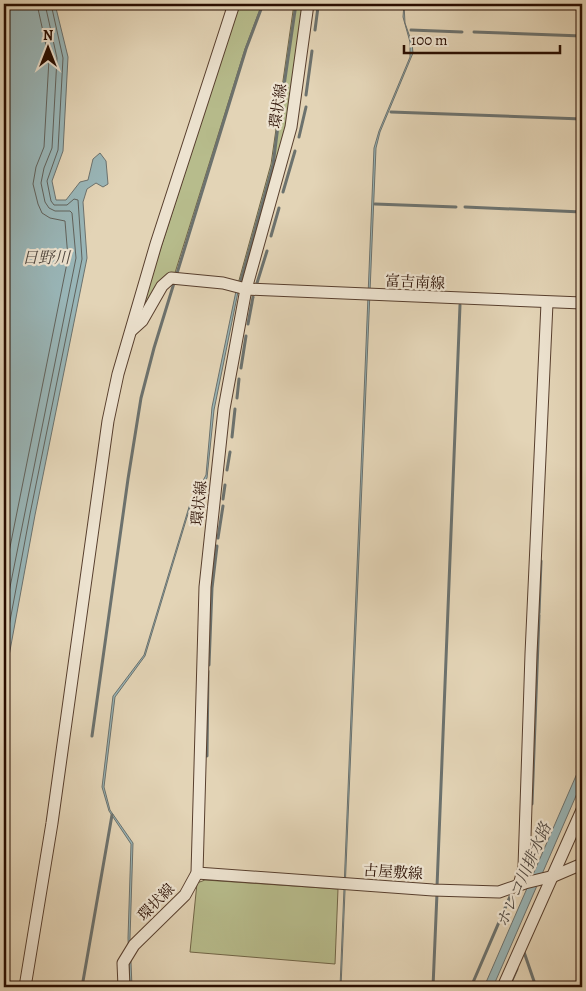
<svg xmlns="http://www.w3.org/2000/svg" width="586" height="991" viewBox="0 0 586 991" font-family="Alegreya,'Noto Serif JP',serif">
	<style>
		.green { fill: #b7bc8c; stroke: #706446 }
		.water { fill: #99b6b8; stroke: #6c726e }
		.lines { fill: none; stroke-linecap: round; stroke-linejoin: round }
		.shore { stroke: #61625c; stroke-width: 1 }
		.stream { stroke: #6c726e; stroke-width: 3 }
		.street-casing { stroke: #583f2e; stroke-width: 13 }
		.street { stroke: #ede3d0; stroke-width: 11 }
		.labels { text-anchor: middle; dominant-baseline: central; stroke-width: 4.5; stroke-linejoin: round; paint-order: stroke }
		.street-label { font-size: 15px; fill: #290d00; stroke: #ede3d0 }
		.water-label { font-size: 16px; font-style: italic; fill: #504840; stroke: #ede3d0 }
	</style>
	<rect width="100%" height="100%" fill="#e3d4b6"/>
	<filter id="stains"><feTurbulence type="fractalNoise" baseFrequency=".004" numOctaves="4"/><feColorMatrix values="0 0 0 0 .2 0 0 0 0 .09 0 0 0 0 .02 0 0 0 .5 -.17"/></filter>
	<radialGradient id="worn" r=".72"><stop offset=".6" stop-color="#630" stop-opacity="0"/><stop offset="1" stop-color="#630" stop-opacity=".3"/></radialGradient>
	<g class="green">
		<polygon points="239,4 262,4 245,49 174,276 138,319"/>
		<polygon points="294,4 304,4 286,127 243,281 238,284 271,164"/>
		<polygon points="205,880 338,889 335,964 190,952 197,883"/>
	</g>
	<g class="water">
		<polygon points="4,4 55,4 68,57 63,151 52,181 56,200 66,200 80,182 88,180 93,159 100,153 106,161 108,184 103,187 96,183 87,189 83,202 87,258 35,515 4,683"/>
		<polygon points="404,4 405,23 412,43 413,53 380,132 376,148 341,987 340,987 374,148 379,131 410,57 410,42 403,17"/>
		<polygon points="236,291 238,292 214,410 207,478 191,504 145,656 115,697 104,787 110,810 133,843 130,938 132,987 130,987 128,938 131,844 109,811 102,787 113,696 144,655 189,507 206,475 212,407"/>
		<polygon points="582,762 582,782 493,987 484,987"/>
	</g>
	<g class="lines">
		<g class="shore">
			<polyline points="4,577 68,258 65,221 50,218 42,213 38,204 33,184 36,167 44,147 49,59 37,4"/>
			<polyline points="4,617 76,258 72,213 70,211 55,211 49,208 45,202 41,183 44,168 52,148 57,58 45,4"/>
			<polyline points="4,653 30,514 82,259 78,200 74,199 67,205 54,205 51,201 47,181 58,150 63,58 51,4"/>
		</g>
		<g class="stream">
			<polyline points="315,30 318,7"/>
			<polyline points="411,30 462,32"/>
			<polyline points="474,32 582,36"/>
			<polyline points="306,95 312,51"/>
			<polyline points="281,106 296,4"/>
			<polyline points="391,112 582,119"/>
			<polyline points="299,137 306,107"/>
			<polyline points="283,192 295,151"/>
			<polyline points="375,204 456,207"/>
			<polyline points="465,207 582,212"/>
			<polyline points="271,236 279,208"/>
			<polyline points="241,280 273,165 280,110"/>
			<polyline points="257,283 267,251"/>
			<polyline points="248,324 253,297"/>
			<polyline points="241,368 246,336"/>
			<polyline points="237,398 239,379"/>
			<polyline points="232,437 235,409"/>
			<polyline points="227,470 230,452"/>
			<polyline points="223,499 225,485"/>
			<polyline points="218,538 223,506"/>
			<polyline points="539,613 541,561"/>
			<polyline points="209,665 212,588 217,546"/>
			<polyline points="92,736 128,479 141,398 154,348 246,49 263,4"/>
			<polyline points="207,756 208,671"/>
			<polyline points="532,804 539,615"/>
			<polyline points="580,827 579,829 582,840"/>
			<polyline points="437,887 460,305"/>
			<polyline points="524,952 536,987"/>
			<polyline points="82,987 112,815"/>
			<polyline points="433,987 437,893"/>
			<polyline points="471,987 512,892"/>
			<polyline points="509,987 517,969"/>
		</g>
		<g class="street-casing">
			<g id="street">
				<polyline points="132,330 142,321 162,286 171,278 223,283 246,289 582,303"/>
				<polyline points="197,873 433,890 499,892 525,883 554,876 582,864"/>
				<polyline points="519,885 524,867 531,654 547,303"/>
				<polyline points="25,987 52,823 108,421 118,374 156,244 234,4"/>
				<polyline points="124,987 123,963 134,945 185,895 197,873 205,587 224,409 246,289 291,127 308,4"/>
				<polyline points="503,987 582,810"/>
			</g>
		</g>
		<use href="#street" class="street"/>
	</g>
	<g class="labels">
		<g class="street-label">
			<text transform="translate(278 106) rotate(-81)">環状線</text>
			<text transform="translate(415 282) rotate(3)">富吉南線</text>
			<text transform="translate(199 503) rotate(-84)">環状線</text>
			<text transform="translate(393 872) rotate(4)">古屋敷線</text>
			<text transform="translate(156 902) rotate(-45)">環状線</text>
		</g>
		<g class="water-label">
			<text x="46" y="258">日野川</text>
			<text transform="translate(524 875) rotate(-66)">ホレコ川排水路</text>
		</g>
	</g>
	<rect width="586" height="991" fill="none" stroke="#e3d4b6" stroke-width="20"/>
	<rect x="5" y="5" width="576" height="981" fill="none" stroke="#290d00" stroke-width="2.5"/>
	<rect x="10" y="10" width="566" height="971" fill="none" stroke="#290d00"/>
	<g transform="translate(48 48)" stroke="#ede3d0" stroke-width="4" paint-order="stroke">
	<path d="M0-4L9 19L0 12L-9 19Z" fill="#290d00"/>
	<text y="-8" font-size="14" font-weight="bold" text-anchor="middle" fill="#290d00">N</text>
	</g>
	<path d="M404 45v8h156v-8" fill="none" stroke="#290d00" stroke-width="2.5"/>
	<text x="411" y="45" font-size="15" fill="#290d00" stroke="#ede3d0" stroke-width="4" paint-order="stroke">100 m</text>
	<rect width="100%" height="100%" filter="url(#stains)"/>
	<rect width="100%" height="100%" fill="url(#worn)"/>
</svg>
